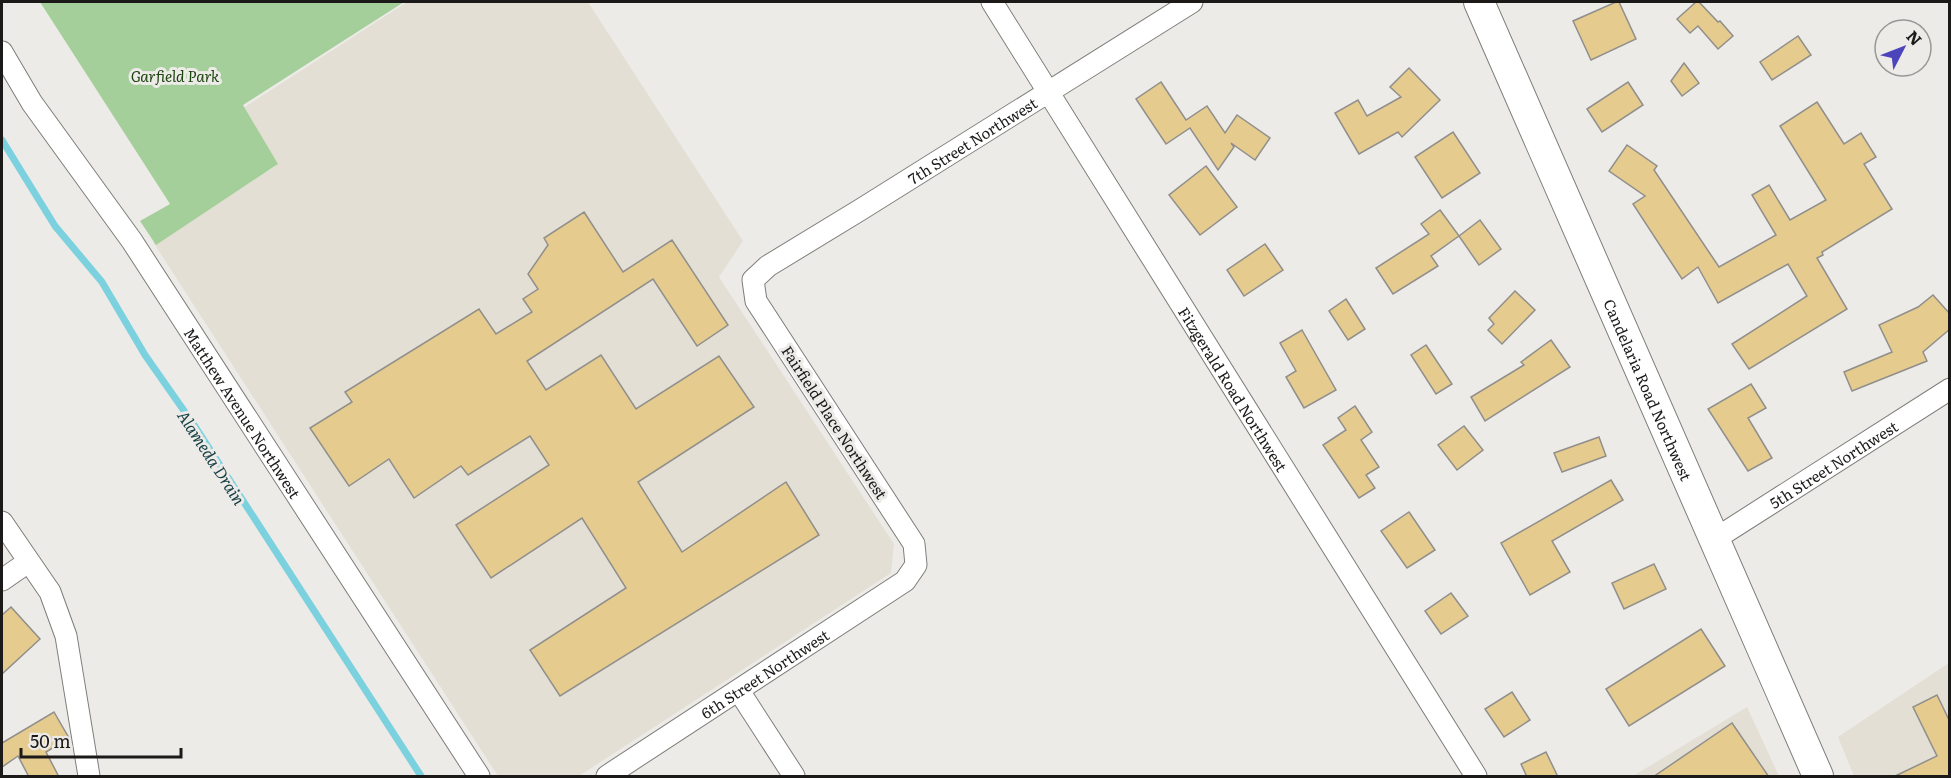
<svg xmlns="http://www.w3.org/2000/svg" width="1951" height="778" viewBox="0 0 1951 778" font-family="Literata,serif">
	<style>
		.built { fill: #e4dfd5 }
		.green { fill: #a5cf9a }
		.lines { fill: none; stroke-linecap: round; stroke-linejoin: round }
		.stream { stroke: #7cd1df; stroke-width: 7 }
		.building { fill: #e5cb8d; stroke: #908f8c; stroke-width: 1.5 }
		.minor-casing { stroke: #7e7d7a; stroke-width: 23 }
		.secondary-casing { stroke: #7e7d7a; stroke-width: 32 }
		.minor { stroke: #fff; stroke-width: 21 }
		.secondary { stroke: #fff; stroke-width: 30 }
		.labels { text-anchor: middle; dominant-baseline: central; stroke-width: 6; stroke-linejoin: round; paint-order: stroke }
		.park-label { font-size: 15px; font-style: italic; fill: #1b430e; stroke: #edebe8 }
		.street-label { font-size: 15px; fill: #1b1a19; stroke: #edebe8 }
		.water-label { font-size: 16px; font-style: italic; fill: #174046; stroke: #edebe8 }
	</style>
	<rect width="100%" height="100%" fill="#edebe8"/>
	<g class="built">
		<polygon points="407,2 588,2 743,241 719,277 894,544 891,573 579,776 498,776 153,242 275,167 240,110"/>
		<polygon points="1949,663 1949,776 1854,776 1838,737"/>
		<polygon points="1747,707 1779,776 1633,776"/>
	</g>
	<polygon class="green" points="40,2 404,2 243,105 278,164 156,245 140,221 170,204"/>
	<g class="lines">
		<polyline class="stream" points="2,140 55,226 102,282 145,355 194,425 421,776"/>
	</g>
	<g class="building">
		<polygon points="1616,2 1619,2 1636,39 1591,60 1573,21"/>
		<polygon points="1696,2 1699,2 1718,22 1720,21 1733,36 1718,49 1698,26 1690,33 1677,19"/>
		<polygon points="1798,36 1811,55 1772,80 1760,62"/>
		<polygon points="1684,63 1699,83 1682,96 1671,81"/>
		<polygon points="1409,68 1440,100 1402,137 1398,132 1359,154 1335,113 1358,100 1367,116 1401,97 1390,87"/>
		<polygon points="1161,82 1186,120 1207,106 1225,133 1237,115 1270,138 1255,160 1231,143 1234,147 1218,170 1190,128 1166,144 1136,99"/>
		<polygon points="1628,82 1643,105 1602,132 1587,109"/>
		<polygon points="1817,102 1844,144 1861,133 1876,157 1864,164 1892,209 1822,252 1823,255 1817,258 1847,309 1749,369 1732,344 1807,296 1788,264 1718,303 1698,267 1682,279 1633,204 1645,196 1609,171 1627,145 1657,166 1654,170 1719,267 1776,235 1752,195 1769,185 1790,220 1826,200 1780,126"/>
		<polygon points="1453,132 1480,173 1442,198 1415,157"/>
		<polygon points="1206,166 1237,207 1200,235 1169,195"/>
		<polygon points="1440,210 1459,236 1480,220 1501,249 1479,265 1459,236 1431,256 1438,266 1393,294 1376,268 1429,234 1421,224"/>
		<polygon points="584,212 623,272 672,240 728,325 697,346 653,279 527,361 546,390 601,355 636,409 719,356 754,407 638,482 682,552 786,482 819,535 560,696 530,650 626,588 582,518 491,578 456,525 549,465 530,436 468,475 461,466 414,498 389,459 349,486 310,428 352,402 345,392 479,309 496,334 532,312 523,299 538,289 528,274 548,245 544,238"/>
		<polygon points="1265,244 1283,270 1244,296 1227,270"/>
		<polygon points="1515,291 1535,310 1502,344 1488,330 1494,324 1489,318"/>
		<polygon points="1933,295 1950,314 1950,329 1923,352 1927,361 1852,391 1844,372 1892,352 1879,325 1918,307"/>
		<polygon points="1346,299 1365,329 1348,340 1329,311"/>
		<polygon points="1302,330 1336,390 1304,408 1286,377 1296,371 1280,343"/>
		<polygon points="1551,340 1570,367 1485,421 1471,397 1524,365 1521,362"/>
		<polygon points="1426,345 1452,384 1436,394 1411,355"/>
		<polygon points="1751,384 1766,408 1748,418 1772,458 1748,471 1708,409"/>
		<polygon points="1355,406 1372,432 1361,440 1379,467 1366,475 1375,488 1359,498 1323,445 1346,430 1338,418"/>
		<polygon points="1464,426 1483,450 1457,470 1438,445"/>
		<polygon points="1599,437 1606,456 1562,472 1554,453"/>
		<polygon points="1611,480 1623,500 1552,541 1570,572 1530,595 1501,543"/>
		<polygon points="1409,512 1435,550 1407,568 1381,531"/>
		<polygon points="1654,564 1666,589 1624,609 1612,583"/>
		<polygon points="1451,593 1468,616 1441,634 1425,611"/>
		<polygon points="11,607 40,639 2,674 2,615"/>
		<polygon points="1701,629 1725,666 1629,726 1606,689"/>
		<polygon points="1512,692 1530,720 1504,737 1485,709"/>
		<polygon points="1937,695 1950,722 1950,777 1893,777 1937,756 1913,707"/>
		<polygon points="54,712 69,738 46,752 59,777 29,777 18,756 2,767 2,743"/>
		<polygon points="1732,723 1769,777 1653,777"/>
		<polygon points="1546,752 1558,777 1527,777 1521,764"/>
	</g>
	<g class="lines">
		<g class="minor-casing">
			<g id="minor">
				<path id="s1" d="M992,2L1476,776"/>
				<path id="s2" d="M2,52L32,103L132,241L479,776"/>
				<polyline points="2,522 50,592 66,636 89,776"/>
				<path id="s3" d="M1715,539L1950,389"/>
				<polyline points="2,580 28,562"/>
				<polyline points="739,691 794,776"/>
				<path id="s4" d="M607,776L905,581L916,565L914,544L756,301L753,280L768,266L860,210L1192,2"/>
			</g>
		</g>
		<g class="secondary-casing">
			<g id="secondary">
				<path id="s5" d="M1479,2L1818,776"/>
			</g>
		</g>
		<use href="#minor" class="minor"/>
		<use href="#secondary" class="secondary"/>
	</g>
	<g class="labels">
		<g class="park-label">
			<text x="175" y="75">Garfield Park</text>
		</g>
		<g class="street-label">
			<text stroke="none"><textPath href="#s4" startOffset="968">7th Street Northwest</textPath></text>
			<text stroke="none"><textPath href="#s1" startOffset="456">Fitzgerald Road Northwest</textPath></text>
			<text stroke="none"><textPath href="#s5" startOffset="423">Candelaria Road Northwest</textPath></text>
			<text stroke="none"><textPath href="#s2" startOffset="434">Matthew Avenue Northwest</textPath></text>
			<text transform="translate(835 422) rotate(57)">Fairfield Place Northwest</text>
			<text stroke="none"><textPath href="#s3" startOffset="140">5th Street Northwest</textPath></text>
			<text stroke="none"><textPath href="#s4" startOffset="188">6th Street Northwest</textPath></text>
		</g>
		<g class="water-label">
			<text transform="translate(212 457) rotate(57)">Alameda Drain</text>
		</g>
	</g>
	<rect width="1951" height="778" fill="none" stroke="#1b1a19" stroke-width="6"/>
	<g transform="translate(1903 48) rotate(48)"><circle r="28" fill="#edebe8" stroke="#999795" stroke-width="1.5"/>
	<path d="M0-4.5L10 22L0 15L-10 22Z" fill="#4b44bb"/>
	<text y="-9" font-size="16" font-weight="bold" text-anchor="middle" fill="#1b1a19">N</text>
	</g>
	<path d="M21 748v9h160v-9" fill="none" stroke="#1b1a19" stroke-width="3"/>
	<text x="30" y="748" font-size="18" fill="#1b1a19" stroke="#edebe8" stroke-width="4.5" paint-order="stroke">50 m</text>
</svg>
